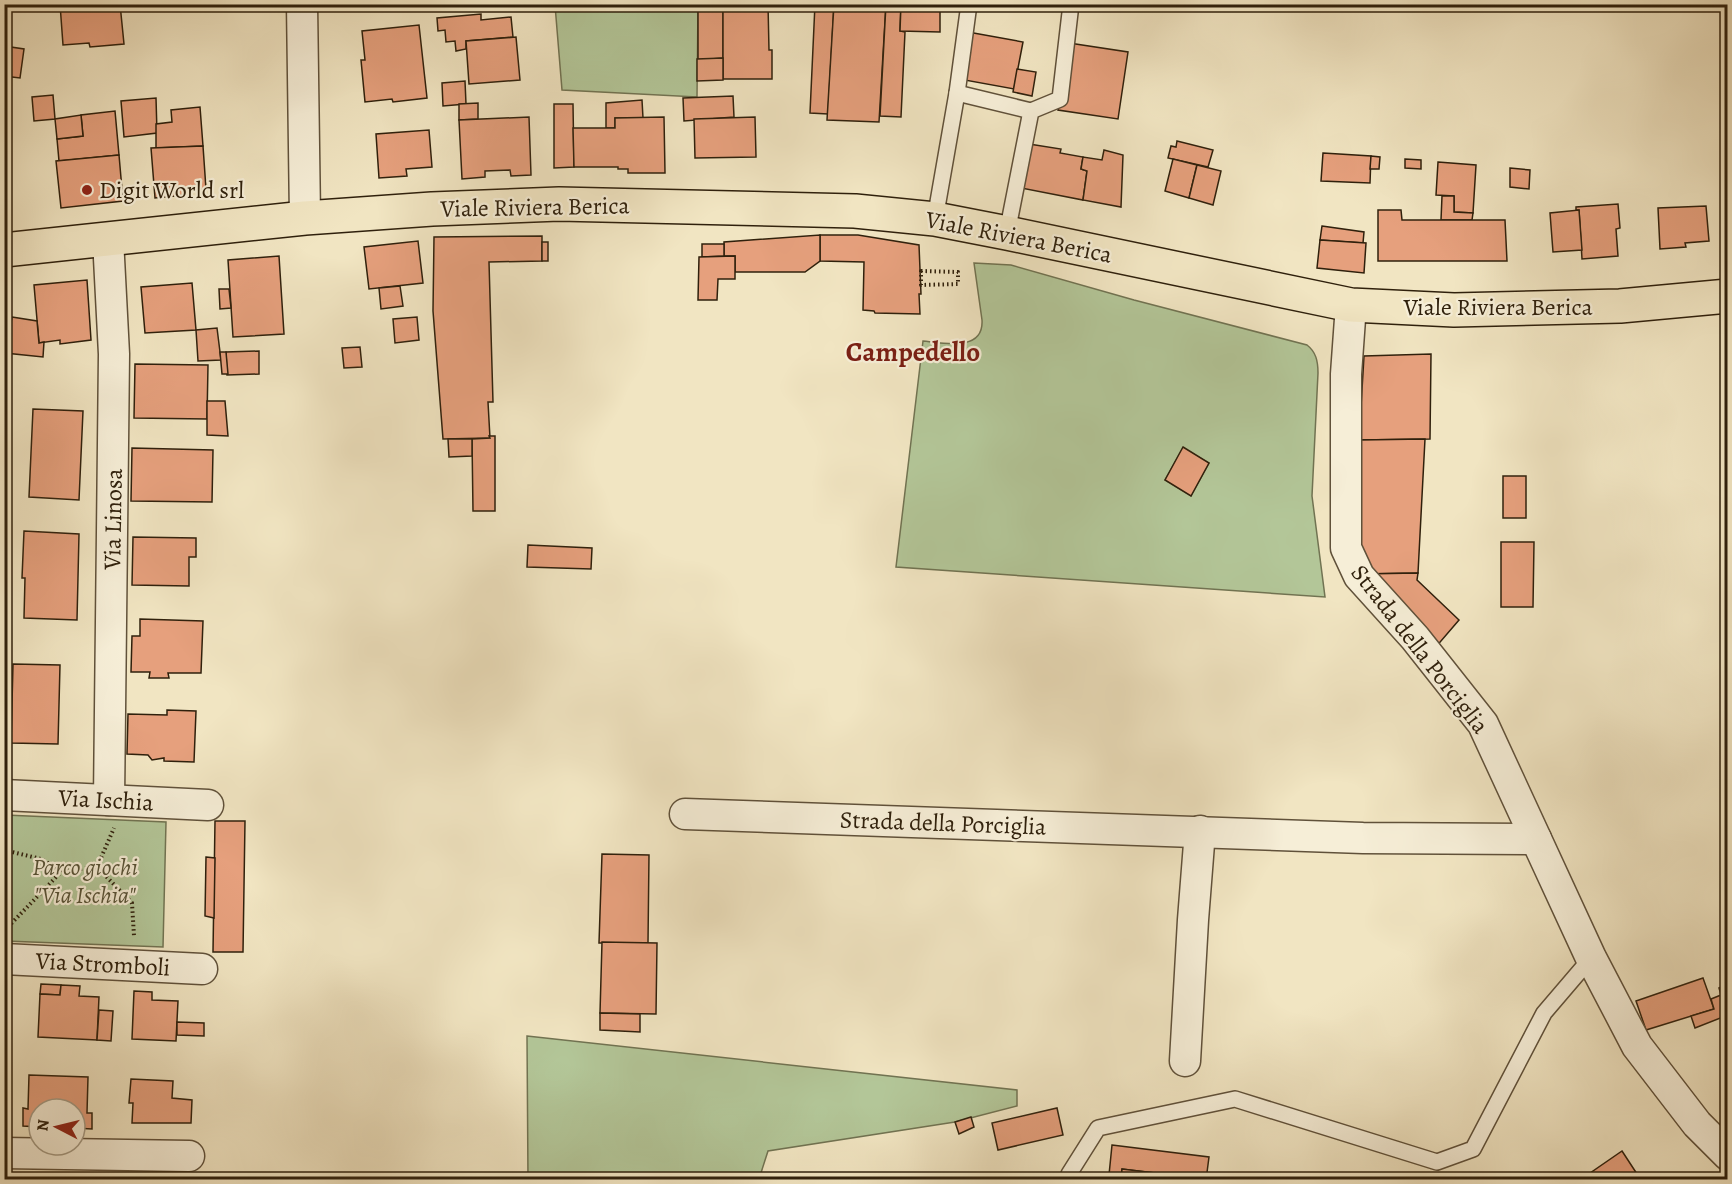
<svg xmlns="http://www.w3.org/2000/svg" width="1732" height="1184" viewBox="0 0 1732 1184" font-family="Alegreya,serif">
	<style>
		.green { fill: #b3c698; stroke: #717352; stroke-width: 1.5; fill-rule: evenodd }
		.building { fill: #e6a07d; stroke: #2f200c; stroke-width: 1.5 }
		.lines { fill: none; stroke-linecap: round; stroke-linejoin: round }
		.service-casing { stroke: #60513a; stroke-width: 18 }
		.minor-casing { stroke: #60513a; stroke-width: 33 }
		.primary-casing { stroke: #2f200c; stroke-width: 36 }
		.path { stroke: #2f200c; stroke-width: 4; stroke-dasharray: 1.5 3; stroke-linecap: butt }
		.service { stroke: #f6eed7; stroke-width: 15 }
		.minor { stroke: #f6eed7; stroke-width: 30 }
		.primary { stroke: #f1e5c2; stroke-width: 33 }
		.poi-dot { fill: #8f2418; stroke: #f6eed7; stroke-width: 2 }
		.labels { text-anchor: middle; dominant-baseline: central; stroke-width: 4.5; stroke-linejoin: round; paint-order: stroke }
		.poi-label { font-size: 24px; fill: #2f200c; stroke: #f6eed7; text-anchor: start }
		.street-label { font-size: 24px; fill: #2f200c; stroke: #f6eed7 }
		.park-label { font-size: 24px; font-style: italic; fill: #575236; stroke: #f6eed7 }
		.quarter-label { font-size: 27px; font-weight: bold; fill: #7a1f14; stroke: #f6eed7 }
	</style>
	<rect width="100%" height="100%" fill="#f1e5c2"/>
	<filter id="stains"><feTurbulence type="fractalNoise" baseFrequency=".00333" numOctaves="4"/><feColorMatrix values="0 0 0 0 .2 0 0 0 0 .09 0 0 0 0 .02 0 0 0 .5 -.17"/></filter>
	<radialGradient id="worn" r=".72"><stop offset=".6" stop-color="#630" stop-opacity="0"/><stop offset="1" stop-color="#630" stop-opacity=".3"/></radialGradient>
	<g class="green">
		<polygon points="555,5 698,5 697,97 562,90"/>
		<path d="M974,263L1011,265L1134,300L1307,345C1316,352 1318,361 1318,373L1312,496L1325,597L896,567L923,341C944,343 984,352 982,320ZM1183,448L1209,463L1191,496L1165,480Z"/>
		<polygon points="5,815 166,822 163,947 5,941"/>
		<polygon points="527,1036 1017,1090 1017,1106 955,1122 768,1151 759,1179 528,1179"/>
	</g>
	<g class="building">
		<polygon points="60,4 120,4 124,44 90,47 89,43 63,45"/>
		<polygon points="698,4 723,4 723,58 698,60"/>
		<polygon points="723,4 768,4 769,50 772,50 772,79 723,79"/>
		<polygon points="815,4 834,4 828,114 810,113"/>
		<polygon points="834,4 886,4 879,122 827,120"/>
		<polygon points="886,4 901,4 900,31 905,32 901,117 880,116"/>
		<polygon points="901,4 940,4 940,32 900,31"/>
		<polygon points="481,14 481,20 511,17 513,37 466,41 466,49 456,51 455,41 446,42 445,30 438,31 437,18"/>
		<polygon points="419,25 427,98 393,102 392,99 365,102 361,60 365,60 362,31"/>
		<polygon points="968,32 1023,42 1014,89 959,79"/>
		<polygon points="516,37 520,80 469,84 466,41"/>
		<polygon points="1069,43 1128,52 1118,119 1058,110"/>
		<polygon points="4,46 24,49 20,78 4,76"/>
		<polygon points="723,58 723,80 697,81 697,59"/>
		<polygon points="1017,69 1036,72 1032,96 1013,92"/>
		<polygon points="465,81 466,104 443,106 442,83"/>
		<polygon points="53,95 55,119 34,121 32,97"/>
		<polygon points="733,96 734,117 684,121 683,98"/>
		<polygon points="156,98 157,133 124,137 121,101"/>
		<polygon points="642,100 643,118 615,118 615,128 606,128 606,103"/>
		<polygon points="478,103 478,119 459,120 459,104"/>
		<polygon points="554,104 573,104 574,167 554,168"/>
		<polygon points="200,107 203,146 156,148 156,124 172,122 171,110"/>
		<polygon points="115,111 119,155 59,161 57,139 83,136 81,115"/>
		<polygon points="81,115 83,136 57,139 55,119"/>
		<polygon points="529,117 531,175 511,176 510,170 485,171 485,177 462,179 459,120"/>
		<polygon points="664,117 665,173 628,173 628,169 618,169 618,167 574,167 573,128 615,128 615,118"/>
		<polygon points="755,117 756,157 695,158 694,119"/>
		<polygon points="429,130 432,167 406,169 407,176 379,178 376,134"/>
		<polygon points="1177,141 1213,150 1208,167 1168,158 1171,146 1176,147"/>
		<polygon points="1029,144 1061,149 1060,153 1083,157 1081,169 1087,171 1083,200 1021,188"/>
		<polygon points="203,146 206,189 184,191 185,195 155,198 151,148"/>
		<polygon points="1104,150 1123,155 1121,207 1083,200 1087,171 1081,169 1083,157 1102,160"/>
		<polygon points="1323,153 1371,156 1370,183 1321,181"/>
		<polygon points="119,155 123,201 61,208 56,161"/>
		<polygon points="1371,156 1380,157 1379,169 1370,169"/>
		<polygon points="1173,159 1197,165 1189,198 1165,191"/>
		<polygon points="1405,159 1421,160 1421,169 1405,168"/>
		<polygon points="1438,162 1476,165 1473,213 1454,212 1454,196 1436,195"/>
		<polygon points="1197,165 1221,171 1213,205 1189,198"/>
		<polygon points="1510,168 1530,170 1529,189 1510,187"/>
		<polygon points="1442,196 1454,196 1454,212 1473,213 1472,220 1441,220"/>
		<polygon points="1618,204 1620,228 1616,229 1618,256 1582,259 1579,210 1576,210 1576,207"/>
		<polygon points="1706,206 1709,241 1685,243 1686,247 1660,249 1658,208"/>
		<polygon points="1378,210 1401,210 1402,220 1505,220 1507,261 1378,261"/>
		<polygon points="1579,210 1582,250 1553,252 1550,213"/>
		<polygon points="1322,226 1364,232 1363,243 1320,240"/>
		<polygon points="820,235 858,235 919,245 921,294 919,294 920,314 875,313 874,311 863,310 864,262 820,261"/>
		<polygon points="820,235 820,261 805,272 735,272 735,256 724,256 724,242"/>
		<polygon points="542,236 542,261 489,262 493,402 488,402 490,438 443,439 433,311 434,237"/>
		<polygon points="1320,240 1366,243 1364,273 1317,268"/>
		<polygon points="418,241 423,283 369,289 364,247"/>
		<rect x="542" y="242" width="6" height="19"/>
		<polygon points="702,244 724,244 724,256 702,257"/>
		<polygon points="279,256 284,334 233,337 228,260"/>
		<polygon points="735,256 735,279 718,279 717,300 698,300 699,257"/>
		<polygon points="87,280 91,340 60,344 60,340 39,343 34,285"/>
		<polygon points="192,283 196,330 145,333 141,287"/>
		<polygon points="400,286 403,306 381,309 379,288"/>
		<polygon points="219,289 229,289 231,308 220,309"/>
		<polygon points="12,317 37,321 39,343 44,342 43,357 5,353"/>
		<polygon points="417,317 419,340 395,343 393,319"/>
		<polygon points="217,328 221,360 198,361 196,330"/>
		<polygon points="360,347 362,367 344,368 342,348"/>
		<polygon points="259,351 259,374 227,375 226,352"/>
		<polygon points="220,352 226,352 228,374 222,374"/>
		<polygon points="1431,354 1430,439 1359,440 1364,356"/>
		<polygon points="135,364 208,365 207,419 134,418"/>
		<polygon points="207,401 225,401 228,436 207,435"/>
		<polygon points="33,409 83,411 79,500 29,497"/>
		<polygon points="489,436 495,436 495,511 473,511 472,439 490,438"/>
		<polygon points="448,439 472,439 472,456 449,457"/>
		<polygon points="1425,439 1418,573 1361,574 1359,440"/>
		<polygon points="1183,447 1209,463 1191,496 1165,480"/>
		<polygon points="132,448 213,450 212,502 131,501"/>
		<rect x="1503" y="476" width="23" height="42"/>
		<polygon points="24,531 79,534 77,620 24,618 25,578 22,578"/>
		<polygon points="133,537 196,538 196,557 189,557 189,586 132,585"/>
		<polygon points="1501,542 1534,542 1533,607 1501,607"/>
		<polygon points="528,545 592,548 591,569 527,567"/>
		<polygon points="1418,573 1417,580 1459,620 1435,648 1361,574"/>
		<polygon points="140,619 203,621 201,673 168,673 169,678 149,678 150,672 131,672 132,636 140,636"/>
		<polygon points="13,664 60,665 58,744 11,743"/>
		<polygon points="167,710 196,711 194,762 164,761 164,758 152,760 148,755 127,754 128,714 167,715"/>
		<polygon points="215,821 245,821 243,952 213,952"/>
		<polygon points="602,854 649,855 648,943 599,943"/>
		<polygon points="206,857 215,858 214,918 205,916"/>
		<polygon points="602,942 657,943 656,1014 600,1013"/>
		<polygon points="1703,978 1714,1009 1646,1030 1636,1001"/>
		<polygon points="41,984 61,985 60,995 40,994"/>
		<polygon points="1728,984 1728,1015 1695,1028 1691,1016 1714,1009 1711,999 1721,995 1719,988"/>
		<polygon points="61,985 80,986 79,996 99,997 97,1040 38,1037 40,994 60,995"/>
		<polygon points="134,991 152,992 152,1000 178,1001 176,1041 132,1039"/>
		<polygon points="99,1010 113,1011 111,1041 97,1040"/>
		<polygon points="600,1013 640,1014 640,1032 600,1030"/>
		<polygon points="177,1022 204,1023 204,1036 177,1035"/>
		<polygon points="29,1075 88,1077 87,1113 92,1113 92,1129 75,1128 75,1109 39,1109 39,1127 23,1126 23,1108 28,1109"/>
		<polygon points="131,1079 173,1081 172,1098 192,1100 191,1123 132,1123 133,1103 129,1103"/>
		<polygon points="1057,1108 1063,1135 998,1150 992,1123"/>
		<polygon points="971,1117 974,1127 959,1134 955,1122"/>
		<polygon points="1112,1145 1209,1157 1206,1180 1188,1180 1188,1177 1122,1169 1121,1177 1109,1175"/>
		<polygon points="1622,1151 1641,1180 1580,1180"/>
		<polygon points="1122,1169 1188,1177 1188,1180 1121,1180"/>
	</g>
	<g class="lines">
		<g class="service-casing">
			<g id="service">
				<polyline points="957,93 1031,111"/>
				<polyline points="935,219 957,93 969,4"/>
				<polyline points="1007,233 1031,111 1060,99 1071,4"/>
				<polyline points="1069,1174 1098,1128 1235,1099 1437,1162 1473,1149 1544,1013 1591,958"/>
			</g>
		</g>
		<g class="minor-casing">
			<g id="minor">
				<polyline points="302,4 305,218"/>
				<polyline points="108,239 114,354 109,800"/>
				<polyline points="1351,305 1346,374 1346,548 1359,576 1415,638 1483,724 1591,958 1637,1046 1697,1124 1728,1155"/>
				<polyline points="4,795 208,805"/>
				<polyline points="685,814 1363,838 1536,839"/>
				<polyline points="4,959 202,969"/>
				<polyline points="1185,1061 1193,920 1200,831"/>
				<polyline points="4,1153 189,1156"/>
			</g>
		</g>
		<g class="primary-casing">
			<polyline id="primary" points="4,250 305,218 432,209 559,204 855,211 935,219 1007,233 1351,305 1454,310 1620,306 1728,296"/>
		</g>
		<g class="path">
			<polygon points="921,271 958,272 958,284 921,285"/>
			<polyline points="4,850 41,859 62,871 97,867 114,828"/>
			<polyline points="97,867 132,903 134,936"/>
			<polyline points="5,930 62,871"/>
		</g>
		<use href="#service" class="service"/>
		<use href="#minor" class="minor"/>
		<use href="#primary" class="primary"/>
	</g>
	<circle class="poi-dot" cx="87" cy="190" r="6"/>
	<g class="labels">
		<g class="poi-label">
			<text x="99" y="190">Digit World srl</text>
		</g>
		<g class="street-label">
			<text transform="translate(535 207) rotate(-1)">Viale Riviera Berica</text>
			<text transform="translate(1019 237) rotate(11)">Viale Riviera Berica</text>
			<text x="1498" y="307">Viale Riviera Berica</text>
			<text transform="translate(113 519) rotate(-89)">Via Linosa</text>
			<text transform="translate(1420 649) rotate(52)">Strada della Porciglia</text>
			<text transform="translate(106 800) rotate(3)">Via Ischia</text>
			<text transform="translate(943 823) rotate(2)">Strada della Porciglia</text>
			<text transform="translate(103 964) rotate(3)">Via Stromboli</text>
		</g>
		<g class="park-label">
			<text x="85" y="867">Parco giochi<tspan x="85" dy="28">"Via Ischia"</tspan></text>
		</g>
		<g class="quarter-label">
			<text x="913" y="352">Campedello</text>
		</g>
	</g>
	<rect width="1732" height="1184" fill="none" stroke="#f1e5c2" stroke-width="24"/>
	<rect x="6" y="6" width="1720" height="1172" fill="none" stroke="#2f200c" stroke-width="3"/>
	<rect x="12" y="12" width="1708" height="1160" fill="none" stroke="#2f200c" stroke-width="1.5"/>
	<g transform="translate(57 1127) rotate(277)"><circle r="28" fill="#f6eed7" stroke="#a69c86" stroke-width="1.5"/>
	<path d="M0-4.5L10 22L0 15L-10 22Z" fill="#8f2418"/>
	<text y="-9" font-size="16" font-weight="bold" text-anchor="middle" fill="#2f200c">N</text>
	</g>
	<rect width="100%" height="100%" filter="url(#stains)"/>
	<rect width="100%" height="100%" fill="url(#worn)"/>
</svg>
